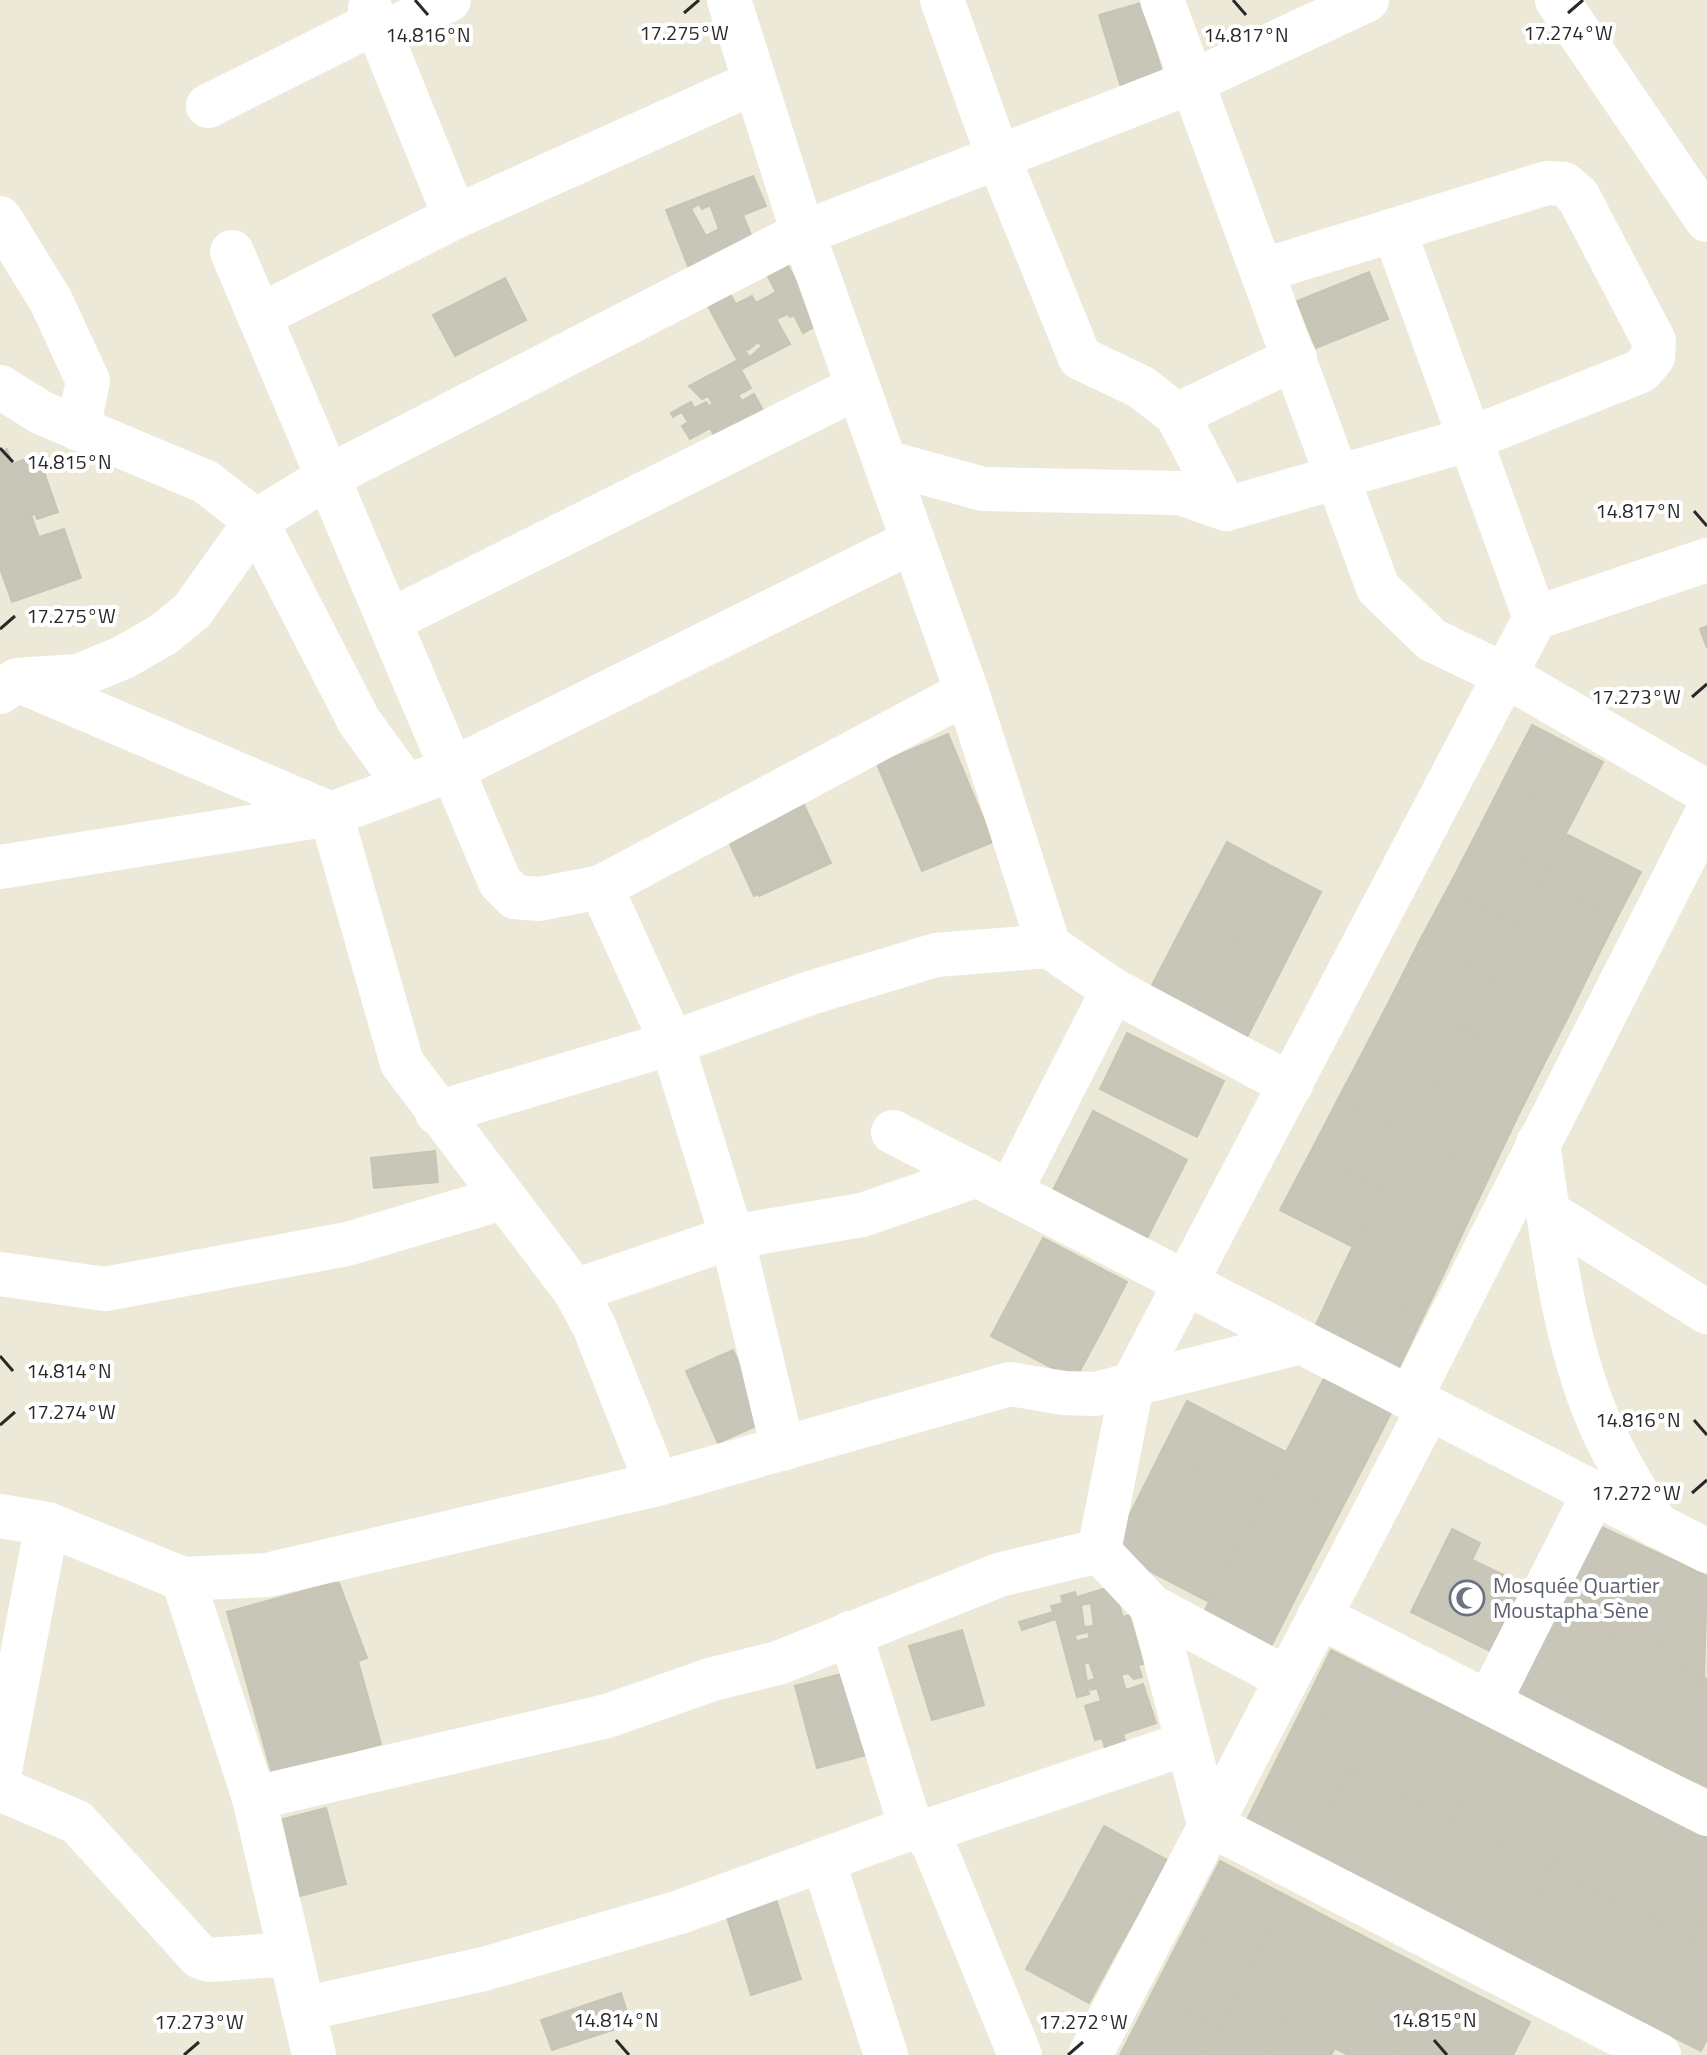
<svg xmlns="http://www.w3.org/2000/svg" width="1707" height="2055" viewBox="0 0 1707 2055" font-family="'Titillium Web',sans-serif">
	<style>
		.building { fill: #c8c5b9; stroke: #c8c5b2; stroke-width: 2; fill-rule: evenodd }
		.lines { fill: none; stroke-linecap: round; stroke-linejoin: round }
		.street { stroke: #fff; stroke-width: 44 }
		.ticks { fill: none; stroke: #292929; stroke-width: 3 }
		.labels { text-anchor: middle; dominant-baseline: central; stroke-width: 8; stroke-linejoin: round; paint-order: stroke }
		.worship-label { font-size: 22px; fill: #5b616d; stroke: #fff; text-anchor: start }
		.ticks-label { font-size: 20px; text-anchor: middle; fill: #292929; stroke: #fff; stroke-width: 8; stroke-linejoin: round; paint-order: stroke }
	</style>
	<rect width="100%" height="100%" fill="#ede9d9"/>
	<g class="building">
		<polygon points="1141,3 1166,85 1124,97 1099,15"/>
		<path d="M753,176L766,206L743,215L757,250L692,276L666,210ZM699,204L702,209L710,205L719,229L706,236L691,209Z"/>
		<path d="M787,264L819,324L803,333L794,315L790,317L788,314L776,319L790,344L742,369L708,306L730,294L736,304L752,296L756,303L776,292L767,275ZM758,342L762,346L750,357L742,347L748,350Z"/>
		<polygon points="1369,272 1388,319 1316,348 1297,301"/>
		<polygon points="505,278 526,320 455,356 433,315"/>
		<polygon points="736,361 751,388 738,395 742,401 754,394 769,421 720,447 710,428 690,439 682,426 688,422 682,412 673,417 671,413 691,402 694,408 706,402 709,406 713,404 708,396 702,399 689,386"/>
		<polygon points="7,449 12,464 38,455 58,512 37,519 35,514 0,526 0,452"/>
		<polygon points="31,515 39,537 64,529 81,578 12,602 0,568 0,526"/>
		<polygon points="1707,626 1707,648 1700,629"/>
		<polygon points="1532,725 1603,762 1574,818 1503,781"/>
		<polygon points="948,734 993,842 922,871 877,764"/>
		<polygon points="1503,781 1574,818 1546,871 1476,834"/>
		<polygon points="799,794 831,863 759,896 727,827"/>
		<polygon points="795,795 827,863 754,896 723,829"/>
		<polygon points="1476,834 1546,871 1518,925 1448,888"/>
		<polygon points="1566,834 1641,872 1616,920 1541,881"/>
		<polygon points="1227,842 1273,867 1237,937 1190,912"/>
		<polygon points="1273,867 1321,892 1286,961 1237,937"/>
		<polygon points="1541,881 1616,920 1594,964 1518,925"/>
		<polygon points="1448,888 1518,925 1491,977 1420,940"/>
		<polygon points="1190,912 1237,937 1198,1014 1150,989"/>
		<polygon points="1518,925 1594,964 1568,1017 1491,977"/>
		<polygon points="1237,937 1286,961 1246,1039 1198,1014"/>
		<polygon points="1420,940 1491,977 1464,1029 1394,992"/>
		<polygon points="1491,977 1568,1017 1542,1068 1464,1029"/>
		<polygon points="1394,992 1464,1029 1437,1081 1367,1044"/>
		<polygon points="1464,1029 1542,1068 1516,1120 1437,1081"/>
		<polygon points="1127,1033 1171,1055 1144,1111 1100,1089"/>
		<polygon points="1367,1044 1437,1081 1408,1136 1338,1099"/>
		<polygon points="1171,1055 1224,1081 1197,1137 1144,1111"/>
		<polygon points="1437,1081 1516,1120 1490,1175 1408,1136"/>
		<polygon points="1338,1099 1408,1136 1380,1190 1310,1153"/>
		<polygon points="1093,1111 1140,1135 1099,1216 1052,1192"/>
		<polygon points="1140,1135 1187,1160 1146,1240 1099,1216"/>
		<polygon points="1408,1136 1490,1175 1464,1230 1380,1190"/>
		<polygon points="435,1151 438,1182 374,1188 371,1158"/>
		<polygon points="1310,1153 1380,1190 1353,1247 1280,1210"/>
		<polygon points="1380,1190 1464,1230 1447,1267 1362,1227"/>
		<polygon points="1362,1227 1447,1267 1423,1317 1338,1277"/>
		<polygon points="1043,1238 1127,1282 1101,1332 1017,1287"/>
		<polygon points="1338,1277 1423,1317 1398,1370 1314,1329"/>
		<polygon points="1017,1287 1101,1332 1075,1380 991,1336"/>
		<polygon points="733,1350 765,1422 718,1443 686,1371"/>
		<polygon points="1324,1378 1391,1413 1366,1462 1299,1427"/>
		<polygon points="1187,1401 1286,1452 1261,1501 1162,1450"/>
		<polygon points="1299,1427 1366,1462 1340,1512 1273,1477"/>
		<polygon points="1162,1450 1261,1501 1235,1550 1137,1500"/>
		<polygon points="1273,1477 1340,1512 1316,1558 1249,1523"/>
		<polygon points="1137,1500 1235,1550 1209,1602 1111,1551"/>
		<polygon points="1249,1523 1316,1558 1290,1609 1223,1575"/>
		<polygon points="1593,1523 1647,1548 1609,1634 1554,1609"/>
		<polygon points="1452,1529 1480,1543 1472,1560 1523,1584 1490,1651 1411,1612"/>
		<polygon points="1647,1548 1695,1570 1656,1655 1609,1634"/>
		<polygon points="1695,1570 1707,1576 1704,1678 1656,1655"/>
		<polygon points="1223,1575 1290,1609 1263,1662 1196,1627"/>
		<polygon points="336,1582 381,1744 272,1774 227,1612"/>
		<polygon points="339,1583 367,1658 321,1675 293,1599"/>
		<path d="M1113,1586L1123,1617L1129,1615L1144,1664L1138,1665L1142,1677L1134,1679L1128,1673L1121,1675L1126,1690L1143,1684L1156,1723L1123,1734L1128,1749L1110,1764L1102,1738L1095,1740L1085,1706L1101,1701L1097,1688L1091,1690L1088,1681L1095,1679L1089,1662L1084,1664L1089,1694L1077,1697L1056,1619L1022,1630L1019,1622L1053,1612L1051,1606L1063,1603L1061,1596L1075,1592L1077,1597ZM1091,1603L1094,1626L1084,1627L1081,1605ZM1088,1632L1090,1638L1076,1641L1075,1635Z"/>
		<polygon points="1554,1609 1609,1634 1567,1722 1514,1697"/>
		<polygon points="962,1630 984,1705 932,1720 909,1646"/>
		<polygon points="1609,1634 1656,1655 1616,1744 1567,1722"/>
		<polygon points="1331,1650 1394,1682 1367,1737 1304,1705"/>
		<polygon points="1656,1655 1704,1678 1664,1767 1615,1745"/>
		<polygon points="849,1672 870,1754 817,1768 795,1686"/>
		<polygon points="1704,1678 1707,1679 1707,1787 1664,1767"/>
		<polygon points="1394,1682 1446,1707 1402,1796 1351,1770"/>
		<polygon points="1304,1705 1367,1737 1339,1792 1276,1761"/>
		<polygon points="1446,1707 1494,1731 1452,1821 1402,1796"/>
		<polygon points="1494,1731 1542,1754 1498,1843 1452,1821"/>
		<polygon points="1542,1754 1595,1781 1551,1870 1498,1843"/>
		<polygon points="1276,1761 1339,1792 1309,1856 1245,1824"/>
		<polygon points="1351,1770 1402,1796 1360,1881 1309,1856"/>
		<polygon points="1595,1781 1640,1804 1597,1892 1551,1870"/>
		<polygon points="1402,1796 1452,1821 1410,1906 1360,1881"/>
		<polygon points="1640,1804 1692,1829 1649,1918 1597,1892"/>
		<polygon points="326,1808 346,1884 296,1897 276,1821"/>
		<polygon points="1452,1821 1498,1843 1456,1929 1410,1906"/>
		<polygon points="1104,1826 1167,1860 1143,1905 1080,1871"/>
		<polygon points="1692,1829 1707,1837 1707,1912 1693,1940 1649,1918"/>
		<polygon points="1498,1843 1551,1870 1509,1956 1456,1929"/>
		<polygon points="1220,1861 1287,1896 1251,1966 1184,1931"/>
		<polygon points="1551,1870 1597,1892 1554,1978 1509,1956"/>
		<polygon points="1080,1871 1143,1905 1116,1953 1054,1919"/>
		<polygon points="1597,1892 1649,1918 1607,2004 1554,1978"/>
		<polygon points="1287,1896 1334,1921 1283,2021 1236,1997"/>
		<polygon points="776,1899 801,1979 751,1995 726,1914"/>
		<polygon points="1707,1912 1707,1947 1693,1940"/>
		<polygon points="1649,1918 1693,1940 1651,2026 1607,2004"/>
		<polygon points="1054,1919 1116,1953 1089,2003 1026,1969"/>
		<polygon points="1334,1921 1386,1948 1335,2048 1283,2021"/>
		<polygon points="1184,1931 1251,1966 1220,2028 1152,1993"/>
		<polygon points="1693,1940 1707,1947 1707,2039 1701,2051 1651,2026"/>
		<polygon points="1386,1948 1436,1974 1394,2055 1348,2055 1335,2048"/>
		<polygon points="1436,1974 1477,1995 1447,2055 1394,2055"/>
		<polygon points="621,1993 631,2024 552,2050 541,2020"/>
		<polygon points="1152,1993 1220,2028 1206,2055 1120,2055"/>
		<polygon points="1477,1995 1530,2022 1513,2055 1447,2055"/>
		<polygon points="1236,1997 1283,2021 1265,2055 1206,2055"/>
		<polygon points="1283,2021 1335,2048 1331,2055 1265,2055"/>
	</g>
	<g class="lines">
		<g class="street">
			<polyline points="729,0 803,233 967,692 1049,946"/>
			<polyline points="942,0 999,159 1080,358 1141,387 1177,415 1226,509"/>
			<polyline points="1162,0 1378,588 1432,640 1505,675 1707,792"/>
			<polyline points="1557,0 1707,220"/>
			<polyline points="370,8 381,35 449,0"/>
			<polyline points="381,35 455,217"/>
			<polyline points="208,106 376,22"/>
			<polyline points="0,218 51,301 88,381 78,429"/>
			<polyline points="1394,230 1535,618"/>
			<polyline points="232,252 500,882 515,897 539,899 601,887 967,692"/>
			<polyline points="259,316 455,217 755,82"/>
			<polyline points="0,387 42,413 206,482 256,521 359,721 406,786"/>
			<polyline points="1177,415 1295,358"/>
			<polyline points="885,462 983,489 1180,493 1226,509 1467,440 1641,371 1653,357 1654,341 1578,196 1564,184 1547,183 1264,270"/>
			<polyline points="389,621 858,387"/>
			<polyline points="27,684 331,814"/>
			<polyline points="0,692 17,680 78,676 124,657 164,634 192,611 256,521 328,477 803,233 1194,81 1367,0"/>
			<polyline points="331,814 402,1063 575,1291 594,1326 657,1484"/>
			<polyline points="0,867 331,814 453,769 913,541"/>
			<polyline points="601,887 672,1043 810,993 936,955 1049,946 1113,990 1291,1085"/>
			<polyline points="437,1113 672,1043 732,1237 862,1215 978,1175"/>
			<polyline points="893,1132 1707,1551"/>
			<path d="M1538,1143C1551,1231 1561,1324 1593,1407C1609,1449 1633,1487 1657,1526"/>
			<polyline points="1010,1192 1113,990"/>
			<polyline points="1549,1213 1707,1312"/>
			<polyline points="0,1274 105,1289 347,1244 503,1198"/>
			<polyline points="575,1291 732,1237 783,1449"/>
			<polyline points="1410,1398 1707,813"/>
			<polyline points="0,1516 47,1524 183,1579 267,1575 657,1484 1010,1384 1064,1393 1095,1394 1301,1342"/>
			<polyline points="1099,1551 1132,1385 1535,618 1707,560"/>
			<polyline points="1099,1551 1152,1607 1286,1678"/>
			<polyline points="183,1579 254,1798 314,2055"/>
			<polyline points="1152,1607 1209,1824 1659,2055"/>
			<polyline points="1319,1616 1707,1814"/>
			<polyline points="850,1633 911,1828"/>
			<polyline points="1489,1702 1594,1493"/>
			<polyline points="0,1771 47,1524"/>
			<polyline points="0,1789 77,1822 200,1957 209,1960 290,1954"/>
			<polyline points="254,1798 607,1716 713,1679 778,1663 999,1575 1099,1551"/>
			<polyline points="924,1832 1188,1743"/>
			<polyline points="823,1860 886,2055"/>
			<polyline points="303,2009 484,1969 680,1912 911,1828 924,1832 934,1846 1020,2055"/>
			<polyline points="1090,2055 1429,1408"/>
		</g>
	</g>
	<path class="ticks" d="M415,0L428,15M1233,0L1246,15M684,13L699,0M1568,13L1583,0M0,448L13,462M1694,511L1707,526M0,629L15,616M1692,697L1707,684M0,1356L13,1371M1694,1420L1707,1435M0,1425L15,1412M1692,1493L1707,1480M616,2040L629,2055M1434,2040L1447,2055M184,2055L199,2042M1068,2055L1083,2042"/>
	<defs>
		<g id="mosque-ring" transform="scale(1.8)"><circle r="9.5" fill="#fff" stroke="#6b7280" stroke-width="1.5"/><path d="M3.5-4.9A6 6 0 1 0 3.5 4.9A5 5 0 1 1 3.5-4.9Z" fill="#6b7280"/></g>
	</defs>
	<g fill-rule="evenodd">
		<use href="#mosque-ring" x="1467" y="1598"/>
	</g>
	<g class="labels">
		<g class="worship-label">
			<text x="1493" y="1585">Mosquée Quartier<tspan x="1493" dy="25">Moustapha Sène</tspan></text>
		</g>
	</g>
	<g class="ticks-label">
		<text x="684" y="40">17.275°W</text>
		<text x="1568" y="40">17.274°W</text>
		<text x="428" y="42">14.816°N</text>
		<text x="1246" y="42">14.817°N</text>
		<text x="69" y="469">14.815°N</text>
		<text x="1638" y="518">14.817°N</text>
		<text x="71" y="623">17.275°W</text>
		<text x="1636" y="704">17.273°W</text>
		<text x="69" y="1378">14.814°N</text>
		<text x="71" y="1419">17.274°W</text>
		<text x="1638" y="1427">14.816°N</text>
		<text x="1636" y="1500">17.272°W</text>
		<text x="616" y="2027">14.814°N</text>
		<text x="1434" y="2027">14.815°N</text>
		<text x="199" y="2029">17.273°W</text>
		<text x="1083" y="2029">17.272°W</text>
	</g>
</svg>
